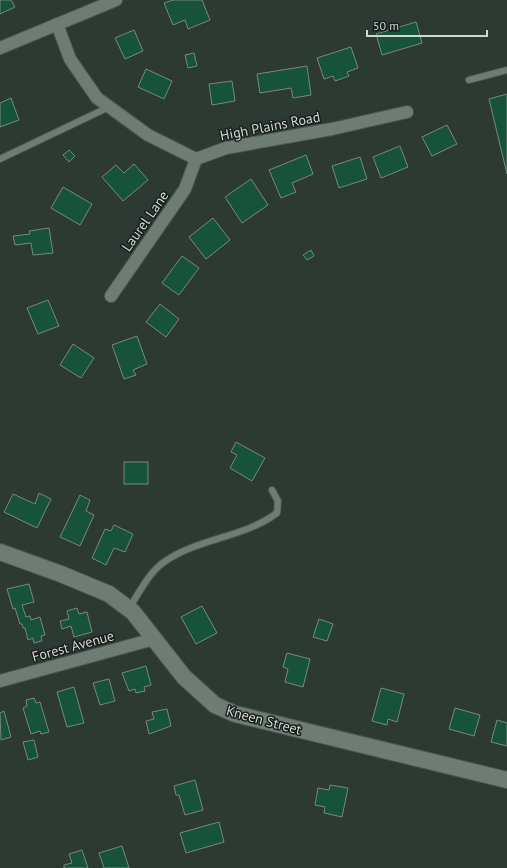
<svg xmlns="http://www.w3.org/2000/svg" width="507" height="868" viewBox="0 0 507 868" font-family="'PT Sans',sans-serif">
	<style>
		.building { fill: #17523a; stroke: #7a8881 }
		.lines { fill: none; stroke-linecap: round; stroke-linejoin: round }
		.service-casing { stroke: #4d5752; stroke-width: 8 }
		.minor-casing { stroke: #4d5752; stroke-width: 14 }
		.tertiary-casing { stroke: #4d5752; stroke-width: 18 }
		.service { stroke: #6e7c74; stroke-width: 6 }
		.minor { stroke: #6e7c74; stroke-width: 12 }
		.tertiary { stroke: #6e7c74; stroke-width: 16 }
		.labels { text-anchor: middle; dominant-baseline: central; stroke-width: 3; stroke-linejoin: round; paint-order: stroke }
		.street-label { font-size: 14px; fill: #cfd7d3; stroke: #191f1c }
	</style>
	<rect width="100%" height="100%" fill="#2d3933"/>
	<g class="building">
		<polygon points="0,0 11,0 15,7 0,14"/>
		<polygon points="173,0 202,0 210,20 188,29 185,20 173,25 164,3"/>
		<polygon points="416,22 422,43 382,55 376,34"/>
		<polygon points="134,30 143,51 125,59 115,38"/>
		<polygon points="351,47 358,68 347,72 349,76 335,81 333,76 324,79 317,58"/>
		<polygon points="194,53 197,66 188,68 185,55"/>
		<polygon points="307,66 311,95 293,98 291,88 260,93 257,74"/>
		<polygon points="146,69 172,81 164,99 138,87"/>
		<polygon points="232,81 235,101 212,105 209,84"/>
		<polygon points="507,94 507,174 489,99"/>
		<polygon points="11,98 19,120 0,127 0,103"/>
		<polygon points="447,125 457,144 432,156 422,137"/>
		<polygon points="400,146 408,167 381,178 373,157"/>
		<polygon points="69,150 75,156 69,162 63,155"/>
		<polygon points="306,155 313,174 292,183 296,192 281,198 269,170"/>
		<polygon points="360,157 367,179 339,188 332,166"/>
		<polygon points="134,164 148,180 123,201 102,177 116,165 124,173"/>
		<polygon points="251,179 268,205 242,223 225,197"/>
		<polygon points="63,187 92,204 80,225 51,208"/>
		<polygon points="213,218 230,240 206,259 189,237"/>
		<polygon points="49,228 53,253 33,255 31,243 15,245 13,236 30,234 29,231"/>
		<polygon points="311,250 314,256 307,260 303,255"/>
		<polygon points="182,256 199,268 179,295 162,283"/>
		<polygon points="48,300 59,326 38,334 27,308"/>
		<polygon points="160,304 179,319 166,337 146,322"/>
		<polygon points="137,336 147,364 133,370 136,375 124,379 112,345"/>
		<polygon points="73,344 94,358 81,378 60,365"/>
		<polygon points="236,442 265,458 252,481 230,468 237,455 231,452"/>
		<rect x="124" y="462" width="24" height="22"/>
		<polygon points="39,493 51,499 37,528 4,512 13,494 35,504"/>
		<polygon points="80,495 90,500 86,511 94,515 80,546 60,537"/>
		<polygon points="114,525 133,534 125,552 114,548 106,565 92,558 105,529 111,531"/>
		<polygon points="29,584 34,602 22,605 26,617 30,616 31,620 40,617 45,635 41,636 42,641 34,643 33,638 28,640 25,628 23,628 22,624 20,624 15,608 13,609 7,589"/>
		<polygon points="202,606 217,633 196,644 181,617"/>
		<polygon points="77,608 79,614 87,612 92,632 74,637 71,626 62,629 60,621 69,619 67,611"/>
		<polygon points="319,619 333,624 327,641 313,637"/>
		<polygon points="287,653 310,659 303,687 285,682 288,669 283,667"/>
		<polygon points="146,666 151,685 144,687 145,691 136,693 135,689 129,691 122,673"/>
		<polygon points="109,679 115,701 100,705 93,683"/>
		<polygon points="74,687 84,723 67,727 57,692"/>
		<polygon points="381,688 404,694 397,722 388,719 387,725 372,721"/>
		<polygon points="34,698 36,703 40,702 49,732 41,734 40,731 31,734 23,708 27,706 26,700"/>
		<polygon points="455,708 480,715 474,736 449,729"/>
		<polygon points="167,709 171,726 149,734 146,721 154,719 152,712"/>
		<polygon points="4,711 11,737 1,740 0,713"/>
		<polygon points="497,720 507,723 507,746 491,742"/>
		<polygon points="34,740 38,757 28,760 23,742"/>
		<polygon points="195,780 203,810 185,815 179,795 176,795 174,786"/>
		<polygon points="330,785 348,788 342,817 324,813 325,807 315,805 318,788 329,790"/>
		<polygon points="219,822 224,842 186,853 180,833"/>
		<polygon points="122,846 129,868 104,868 99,853"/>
		<polygon points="82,850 88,868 64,868 64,865 72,863 69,854"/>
	</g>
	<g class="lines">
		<g class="service-casing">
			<g id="service">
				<polyline points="469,80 507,70"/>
				<polyline points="0,159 109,107"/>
				<path d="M129,608C140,592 150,570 167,560C201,538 245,537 277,513L278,501L272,490"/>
			</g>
		</g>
		<g class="minor-casing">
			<g id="minor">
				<polyline points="57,24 70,59 97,98 148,135 196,159 226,148 332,129 407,112"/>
				<polyline points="0,48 116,0"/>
				<polyline points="111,296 185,189 196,159"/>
				<polyline points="0,681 154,639"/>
			</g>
		</g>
		<g class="tertiary-casing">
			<polyline id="tertiary" points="0,552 61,574 109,594 133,612 184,677 215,705 235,714 507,780"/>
		</g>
		<use href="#service" class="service"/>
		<use href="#minor" class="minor"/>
		<use href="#tertiary" class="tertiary"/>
	</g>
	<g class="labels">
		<g class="street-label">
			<text transform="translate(270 126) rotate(-11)">High Plains Road</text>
			<text transform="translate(145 221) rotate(-55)">Laurel Lane</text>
			<text transform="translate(73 646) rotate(-15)">Forest Avenue</text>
			<text transform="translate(264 720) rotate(15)">Kneen Street</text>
		</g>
	</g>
	<path d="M367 30v6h120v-6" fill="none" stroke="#cfd7d3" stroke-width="2"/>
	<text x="373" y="30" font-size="12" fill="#cfd7d3" stroke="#191f1c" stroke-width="3" paint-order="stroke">50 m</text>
</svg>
